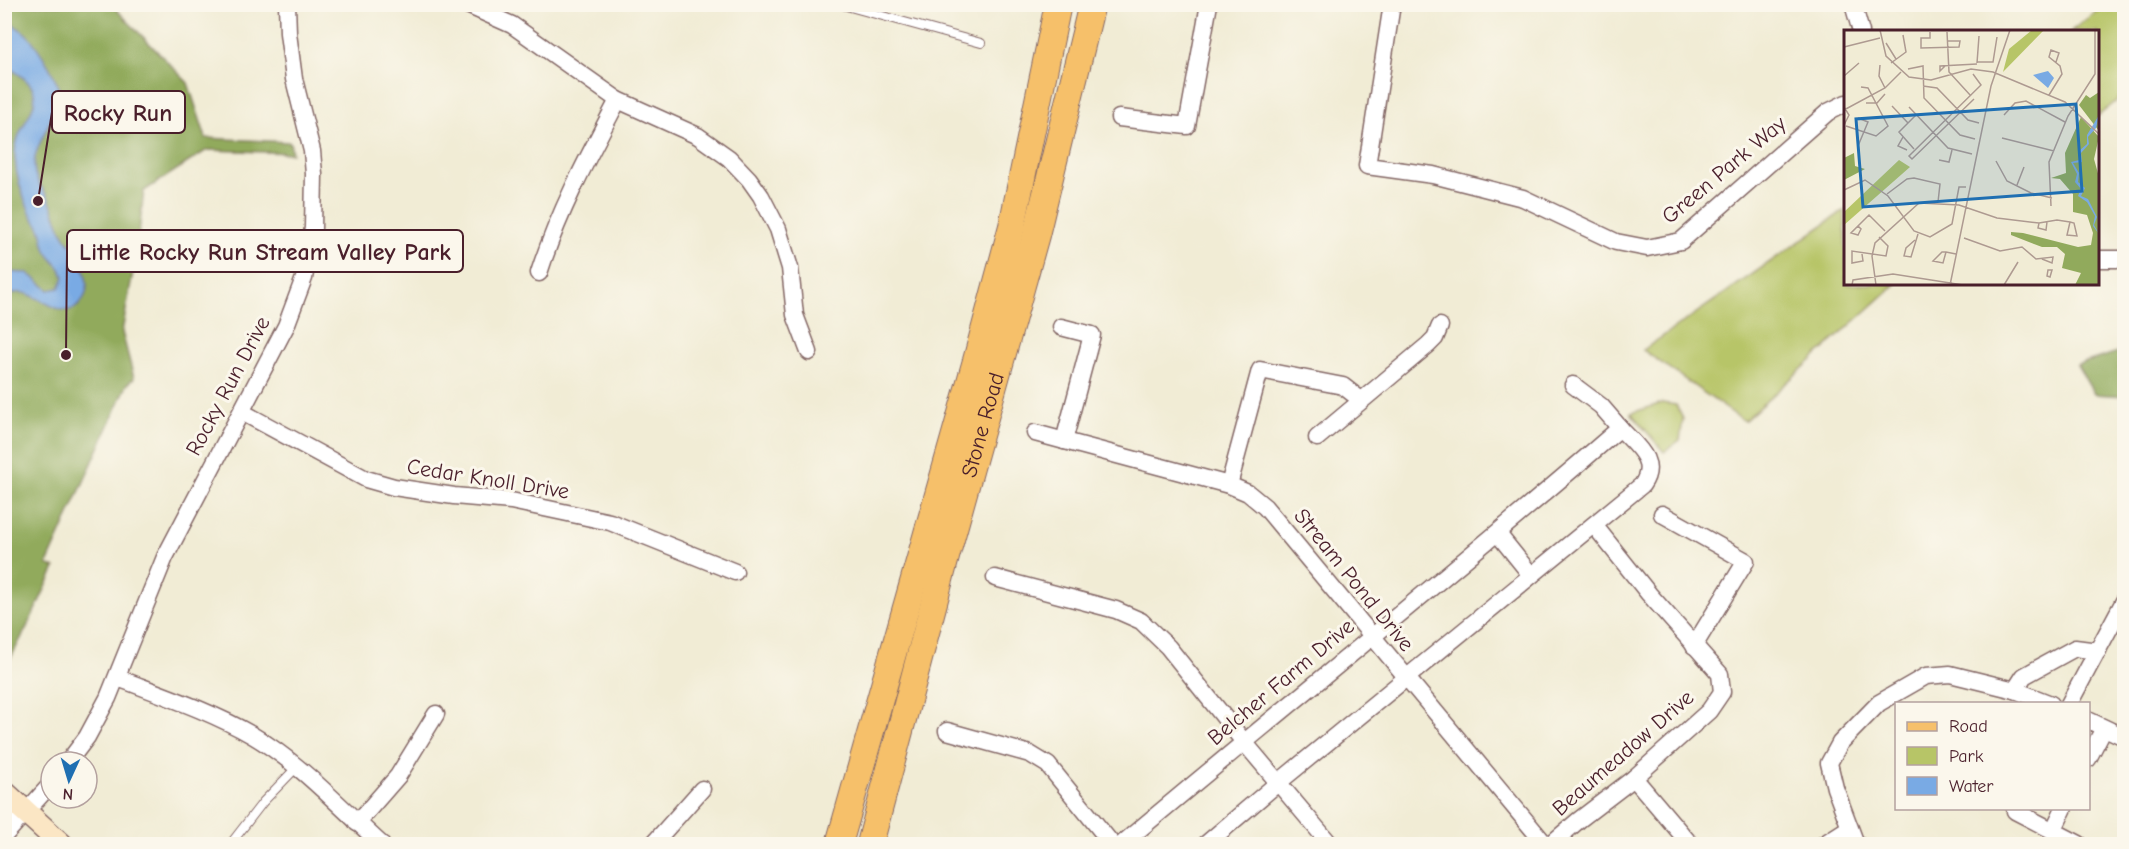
<svg xmlns="http://www.w3.org/2000/svg" width="2129" height="849" viewBox="0 0 2129 849" font-family="'Comic Neue',sans-serif">
	<style>
		.green { fill: #b7c567; stroke: #807249; stroke-width: 1.5 }
		.forest { fill: #91aa5c; stroke: #6e6444; stroke-width: 1.5 }
		.water { fill: #79aae4; stroke: #626488; stroke-width: 1.5 }
		.lines { fill: none; stroke-linecap: round; stroke-linejoin: round }
		.lane-casing { stroke: #846766; stroke-width: 10 }
		.street-casing { stroke: #846766; stroke-width: 19 }
		.secondary-casing { stroke: #846766; stroke-width: 25 }
		.primary-casing { stroke: #846766; stroke-width: 28 }
		.lane { stroke: #fff; stroke-width: 8 }
		.street { stroke: #fff; stroke-width: 16 }
		.secondary { stroke: #fbe6c4; stroke-width: 22 }
		.primary { stroke: #f6c06b; stroke-width: 26 }
		.labels { text-anchor: middle; dominant-baseline: central; stroke-width: 6; stroke-linejoin: round; paint-order: stroke }
		.street-label { font-size: 22px; fill: #4a1f2b; stroke: #fbf7ec }
		.inset-road { fill: none; stroke: #ae9a91; stroke-width: 1.5 }
		.view { fill: #1f6fb2; fill-opacity: 0.15; stroke: #1f6fb2; stroke-width: 3 }
		.inset-edge { fill: none; stroke: #4a1f2b; stroke-width: 3 }
		.leader { fill: none; stroke: #4a1f2b; stroke-width: 2 }
		.callout-dot { fill: #4a1f2b; stroke: #fbf7ec; stroke-width: 2 }
		.callout { fill: #fbf7ec; stroke: #4a1f2b; stroke-width: 2 }
		.callout-label { font-size: 24px; text-anchor: middle; font-weight: bold; fill: #4a1f2b }
	</style>
	<rect width="100%" height="100%" fill="#fbf7ec"/>
	<filter id="ink" filterUnits="userSpaceOnUse"><feTurbulence type="fractalNoise" baseFrequency=".0167" numOctaves="2"/><feDisplacementMap in="SourceGraphic" scale="12" xChannelSelector="R" yChannelSelector="G"/><feConvolveMatrix kernelMatrix="1 2 1 2 8 2 1 2 1" color-interpolation-filters="sRGB"/></filter>
	<filter id="wash" filterUnits="userSpaceOnUse"><feTurbulence type="fractalNoise" baseFrequency=".008" numOctaves="4" result="noise"/><feDisplacementMap in="SourceGraphic" scale="24" xChannelSelector="R" yChannelSelector="G"/><feGaussianBlur stdDeviation="1.35" result="paint"/><feColorMatrix in="noise" values="0 0 0 0 0 0 0 0 0 0 0 0 0 0 0 0 0 1.4 0 .05"/><feComposite in="paint" operator="in"/></filter>
	<g filter="url(#wash)">
		<rect width="100%" height="100%" fill="#f1ecd5"/>
		<g class="green">
			<polygon points="2106,4 2124,5 2124,95 2098,116 2098,32 2071,31"/>
			<polygon points="1845,210 1846,284 1896,284 1744,421 1643,350"/>
			<polygon points="1662,403 1676,405 1683,419 1680,440 1664,452 1631,413"/>
		</g>
		<g class="forest">
			<polygon points="5,5 112,5 188,83 206,138 290,142 292,153 207,150 144,191 137,250 122,332 134,378 127,385 47,564 55,568 27,627 5,669"/>
			<polygon points="2124,350 2124,396 2094,394 2077,365"/>
		</g>
		<path class="water" d="M11,4L10,21C14,26 19,28 24,32C35,41 57,77 59,91C60,105 49,122 44,134C38,147 32,159 35,173C37,183 43,189 48,197C54,209 57,223 64,235C67,241 72,245 75,250C83,265 93,286 82,301C61,332 29,274 5,299V272L28,273L49,290L59,288L64,277C61,266 51,260 46,250C43,243 43,235 40,228C37,222 32,218 30,212C22,195 16,177 15,158C12,117 67,98 5,66V5Z"/>
	</g>
	<g filter="url(#ink)">
		<g class="lines">
			<g class="lane-casing">
				<g id="lane">
					<polyline points="839,4 981,43"/>
					<polyline points="232,842 263,802 296,768"/>
				</g>
			</g>
			<g class="street-casing">
				<g id="street">
					<polyline points="465,4 512,25 618,100 698,136 729,158 749,179 761,196 778,229 790,268 795,315 809,352"/>
					<polyline points="1392,4 1367,166 1433,175 1523,198 1616,242 1647,248 1681,241 1828,112 1846,103"/>
					<polyline points="1853,4 1861,32"/>
					<polyline points="1119,118 1187,126 1209,4"/>
					<polyline points="2098,259 2124,259"/>
					<path d="M539,273C559,211 588,157 618,100"/>
					<polyline points="1061,327 1092,335 1064,441"/>
					<polyline points="1573,385 1601,406 1620,428"/>
					<polyline points="242,412 366,479 394,487 454,496 511,501 610,522 735,572"/>
					<polyline points="1035,433 1229,485 1248,493 1265,507 1545,844"/>
					<polyline points="1317,438 1428,345 1435,338 1440,326"/>
					<polyline points="1229,485 1260,370 1343,386 1361,400"/>
					<polyline points="1662,514 1746,561 1694,646"/>
					<polyline points="1498,534 1531,575"/>
					<polyline points="995,578 1116,610 1141,621 1168,647 1244,742 1330,844"/>
					<path d="M118,678C162,695 210,711 252,735C300,763 340,807 381,844"/>
					<polyline points="2015,690 2024,676 2075,648 2098,651"/>
					<polyline points="2069,704 2124,601"/>
					<polyline points="2088,720 2124,737"/>
					<polyline points="947,731 1030,754 1048,765 1112,844"/>
					<polyline points="2088,759 2104,728"/>
					<polyline points="68,762 87,737 108,698 165,557 286,326 304,278 313,228 314,174 312,151 294,79 288,33 287,4"/>
					<polyline points="1634,778 1690,844"/>
					<polyline points="2016,808 2015,811 2079,844"/>
					<polyline points="357,823 398,776 436,714"/>
					<polyline points="2053,831 2064,808"/>
					<polyline points="4,836 51,784"/>
					<polyline points="653,844 702,789"/>
					<path d="M1122,844C1287,705 1457,570 1620,428C1635,445 1659,461 1642,485L1279,782L1206,844"/>
					<polyline points="1551,844 1579,820 1634,778 1709,711 1722,692 1720,674 1649,594 1594,525"/>
					<polyline points="1824,844 1849,828"/>
					<polyline points="1856,844 1835,788 1829,763 1840,743 1879,703 1926,676 1950,674 2015,690 2051,704"/>
				</g>
			</g>
			<g class="secondary-casing">
				<polyline id="secondary" points="4,792 61,844"/>
			</g>
			<g class="primary-casing">
				<g id="primary">
					<polyline points="839,844 977,357 1012,226 1058,4"/>
					<path id="s1" d="M870,844L946,557L1036,235L1092,4"/>
				</g>
			</g>
			<use href="#lane" class="lane"/>
			<use href="#street" class="street"/>
			<use href="#secondary" class="secondary"/>
			<use href="#primary" class="primary"/>
		</g>
	</g>
	<g class="labels">
		<g class="street-label">
			<text transform="translate(1724 170) rotate(-40)">Green Park Way</text>
			<text transform="translate(228 386) rotate(-62)">Rocky Run Drive</text>
			<text stroke="none"><textPath href="#s1" startOffset="434">Stone Road</textPath></text>
			<text transform="translate(488 479) rotate(9)">Cedar Knoll Drive</text>
			<text transform="translate(1354 580) rotate(51)">Stream Pond Drive</text>
			<text transform="translate(1281 682) rotate(-40)">Belcher Farm Drive</text>
			<text transform="translate(1623 753) rotate(-41)">Beaumeadow Drive</text>
		</g>
	</g>
	<g transform="translate(1844 30)">
		<rect width="255" height="255" fill="#f1ecd5"/>
		<path d="M188,0H200L159,42L165,19ZM55,130L66,137L0,195V182Z" fill="#b7c567"/>
		<path d="M255,62V101L235,75L242,65L246,68ZM237,87L255,107L250,129L255,147V255H231L237,243L218,238L221,224L213,217H198L167,205V202L179,203L234,217L247,215L249,203L243,185L229,182V164L216,149L207,148L222,143L221,123ZM10,123L11,136L21,139L0,150V128Z" fill="#91aa5c"/>
		<path d="M204,41L210,48L204,58L189,45ZM255,85L252,98L244,107L245,114L237,123L238,132L229,133L235,143L234,152L241,158L237,166L244,169L253,187L250,195L255,204L249,196L251,186L243,172L234,166L237,159L231,152L233,144L227,132L235,130V121L243,114V105Z" fill="#79aae4"/>
		<path class="inset-road" d="M36,0L42,26L65,47L87,50L127,39L149,42L221,72L255,104M86,2V8H77V18L115,17L116,11H103M103,2L105,42L127,66M42,13L52,29M0,17L36,8M133,32H149L153,7M47,33L62,22L59,5M133,33L135,6M36,35L35,46L41,58M101,36L96,41V36L133,34M64,39L79,36L80,68L116,105L131,109M129,44L137,55L65,126L68,129L130,69M0,46L15,33M79,56L93,58L124,90L135,93M205,65L218,44L216,36L205,27L207,20L215,23L212,32M22,73H33L41,64M48,76L64,93M65,77L104,118L128,124M0,80L41,58L57,42M160,85L171,73L182,71L221,92M14,88L24,92L14,116M0,95L5,85L0,77M2,96L32,106L44,96L24,58L17,57M59,107L54,116L63,120M158,108L210,121M70,119L55,102L72,85M95,130L105,132L108,120M152,131L163,151L187,163L208,168M173,155L180,137M0,160L21,150L44,166L70,201L86,207L108,194L115,157H122M43,164L63,149L70,148L96,154L94,172M207,176L205,132L224,86L251,44V0M195,193L194,198L202,200L203,192M14,196L17,199L14,205L7,203L25,185L41,201M120,208L156,221L178,217L192,229L209,227L208,233L198,229M71,210L62,218L60,226L67,227L74,204M102,222L99,233L89,231L98,222H102L112,224M18,224L19,231L8,233V221L42,226L44,216L35,207M204,240H208L206,247L203,246ZM8,255L9,250L49,244L119,255M32,255L28,226L31,213L75,173L115,175L153,188L195,193L213,190L226,192L230,193L233,206L223,205L226,192M106,255L147,56L166,0M160,255L174,232"/>
		<path class="view" d="M232,74L238,161L19,177L12,89Z"/>
		<rect width="255" height="255" class="inset-edge"/>
	</g>
	<path class="leader" d="M38 201L52 112M66 355L67 251"/>
	<g class="callout-dot">
		<circle cx="38" cy="201" r="6"/>
		<circle cx="66" cy="355" r="6"/>
	</g>
	<g class="callout">
		<rect x="52" y="91" width="133" height="42" rx="6"/>
		<rect x="67" y="230" width="396" height="42" rx="6"/>
	</g>
	<g class="callout-label">
		<text x="118" y="121">Rocky Run</text>
		<text x="265" y="260">Little Rocky Run Stream Valley Park</text>
	</g>
	<rect width="2129" height="849" fill="none" stroke="#fbf7ec" stroke-width="24"/>
	<rect x="1895" y="702" width="195" height="108" fill="#fbf7ec" stroke="#b4a19f" stroke-width="1.5"/>
	<rect x="1907" y="722" width="30" height="9" fill="#f6c06b" stroke="#b4a19f" stroke-width="1.5"/>
	<text x="1949" y="732" font-size="18" fill="#4a1f2b">Road</text>
	<rect x="1907" y="747" width="30" height="18" fill="#b7c567" stroke="#b4a19f" stroke-width="1.5"/>
	<text x="1949" y="762" font-size="18" fill="#4a1f2b">Park</text>
	<rect x="1907" y="777" width="30" height="18" fill="#79aae4" stroke="#b4a19f" stroke-width="1.5"/>
	<text x="1949" y="792" font-size="18" fill="#4a1f2b">Water</text>
	<g transform="translate(69 780) rotate(184)"><circle r="28" fill="#fbf7ec" stroke="#b4a19f" stroke-width="1.5"/>
	<path d="M0-4.5L10 22L0 15L-10 22Z" fill="#1f6fb2"/>
	<text y="-9" font-size="16" font-weight="bold" text-anchor="middle" fill="#4a1f2b">N</text>
	</g>
</svg>
